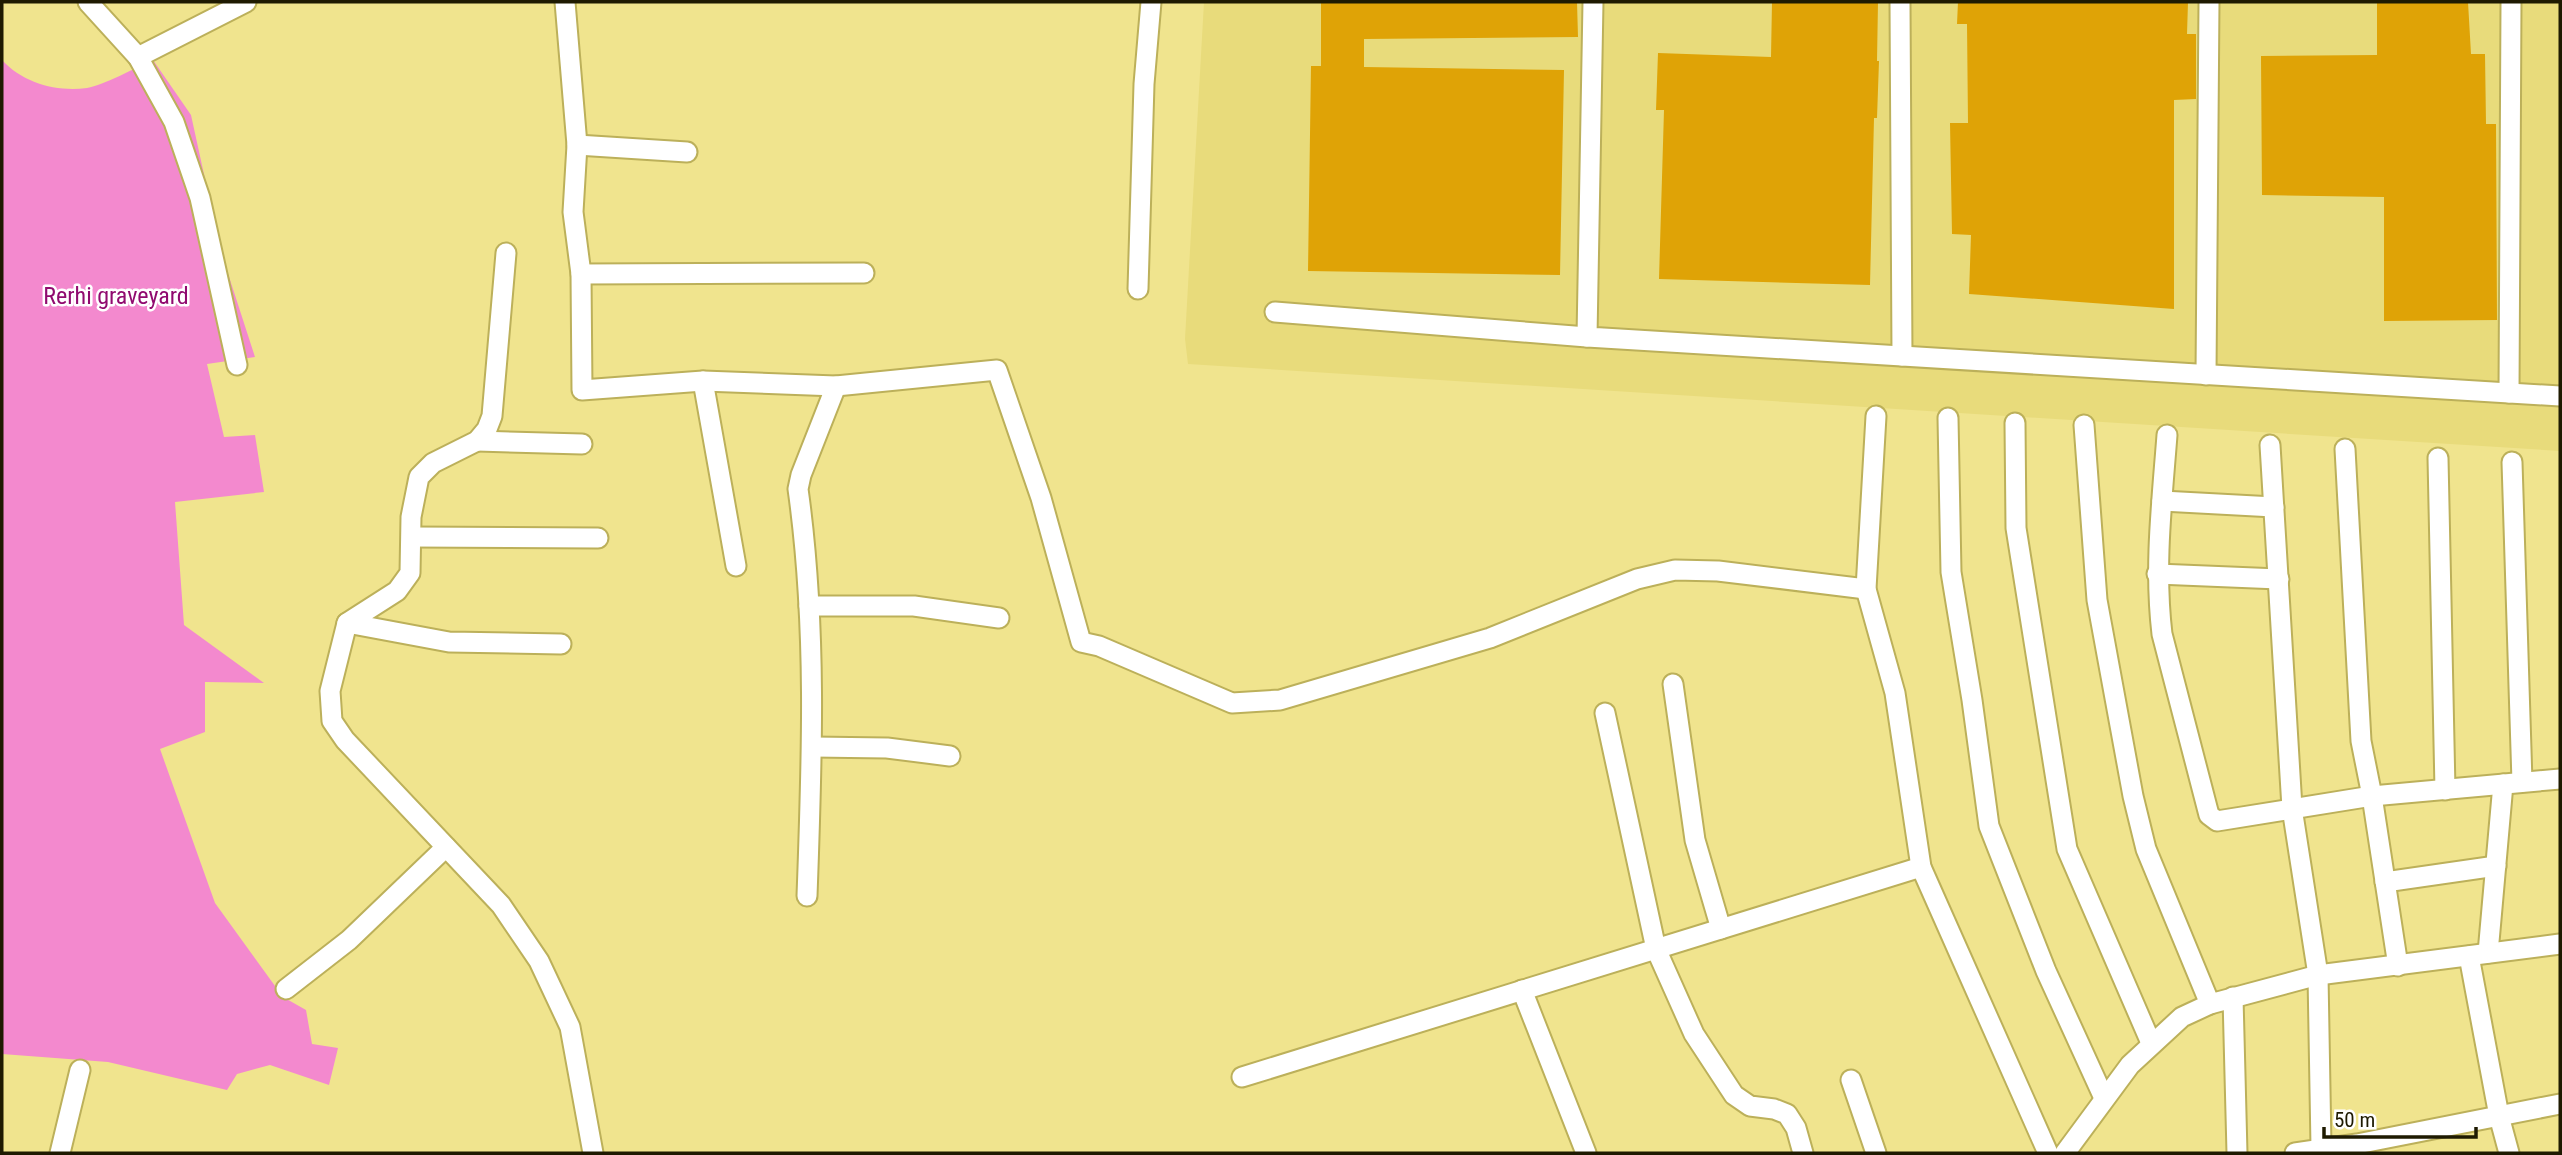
<svg xmlns="http://www.w3.org/2000/svg" width="2562" height="1155" viewBox="0 0 2562 1155" font-family="'Roboto Condensed',sans-serif">
	<style>
		.built { fill: #e8db7b }
		.green { fill: #f389ce }
		.building { fill: #dfa306 }
		.lines { fill: none; stroke-linecap: round; stroke-linejoin: round }
		.street-casing { stroke: #bcb05a; stroke-width: 23 }
		.street { stroke: #fff; stroke-width: 19 }
		.labels { text-anchor: middle; dominant-baseline: central; stroke-width: 5; stroke-linejoin: round; paint-order: stroke }
		.park-label { font-size: 24px; fill: #900a6f; stroke: #fff }
	</style>
	<rect width="100%" height="100%" fill="#f0e48e"/>
	<polygon class="built" points="1204,2 2560,2 2560,451 1188,364 1185,339"/>
	<path class="green" d="M2,60C23,83 56,92 87,88C104,85 135,68 153,60L191,115L221,252L255,357L207,364L224,437L255,435L264,492L175,502L184,625L264,683L205,682V732L160,749L215,903L283,997L306,1010L312,1044L338,1048L329,1085L270,1065L237,1074L227,1090L108,1062L2,1054Z"/>
	<g class="building">
		<polygon points="1321,2 1577,2 1578,37 1364,39 1364,67 1564,70 1560,275 1308,271 1311,66 1321,66"/>
		<polygon points="1772,2 1878,2 1877,61 1879,61 1877,118 1874,118 1870,285 1659,279 1664,110 1656,110 1658,53 1771,57"/>
		<polygon points="1958,2 2188,2 2187,34 2196,34 2196,99 2174,100 2174,309 1969,294 1971,235 1952,234 1950,123 1968,123 1967,24 1957,24"/>
		<polygon points="2377,2 2468,2 2471,54 2485,54 2486,124 2496,124 2497,320 2384,321 2384,197 2262,195 2261,56 2377,55"/>
	</g>
	<g class="lines">
		<g class="street-casing">
			<g id="street">
				<polyline points="88,2 138,57 174,122 200,198 237,365"/>
				<polyline points="565,2 577,145 573,212 581,274 582,390 703,381 836,386 997,370 1041,498 1081,642 1099,646 1232,703 1280,700 1490,638 1637,579 1675,570 1718,571 1866,589"/>
				<polyline points="1593,2 1587,337 2560,396"/>
				<polyline points="1900,2 1902,356"/>
				<polyline points="138,57 246,2"/>
				<polyline points="577,145 687,152"/>
				<polyline points="506,253 492,416 487,429 477,441 433,463 419,477 411,517 410,573 397,591 347,623 330,691 332,721 345,740 501,905 539,961 570,1027 593,1153"/>
				<polyline points="581,274 864,273"/>
				<polyline points="1138,289 1144,84 1151,2"/>
				<polyline points="1275,312 1587,337"/>
				<polyline points="2206,375 2209,2"/>
				<polyline points="703,381 736,566"/>
				<polyline points="2509,393 2511,2"/>
				<polyline points="1876,416 1866,589 1895,693 1921,867 2048,1153"/>
				<polyline points="1948,418 1951,572 1972,700 1989,826 2046,971 2104,1098"/>
				<polyline points="2015,423 2016,528 2067,849 2151,1043"/>
				<polyline points="2084,425 2097,600 2133,796 2146,849 2210,1004"/>
				<path d="M2167,435C2162,501 2154,567 2162,634L2209,815L2217,821L2372,796L2560,779"/>
				<polyline points="477,441 582,444"/>
				<polyline points="2270,445 2292,808 2318,975 2321,1147"/>
				<polyline points="2345,449 2361,741 2372,796 2398,966"/>
				<polyline points="2438,458 2445,790"/>
				<polyline points="2512,462 2522,782"/>
				<polyline points="2162,501 2274,507"/>
				<polyline points="412,537 598,538"/>
				<polyline points="2157,574 2279,579"/>
				<polyline points="809,606 914,606 999,618"/>
				<polyline points="347,623 449,642 561,644"/>
				<polyline points="1673,684 1695,840 1721,929"/>
				<polyline points="1605,713 1656,949 1694,1034 1734,1095 1750,1106 1774,1109 1787,1114 1796,1128 1803,1153"/>
				<polyline points="813,747 887,748 950,756"/>
				<polyline points="2385,882 2496,866"/>
				<path d="M807,896C812,760 817,624 798,489L801,475L836,386"/>
				<polyline points="2488,953 2503,784"/>
				<polyline points="2469,956 2499,1116 2509,1153"/>
				<polyline points="286,989 349,940 446,847"/>
				<polyline points="1522,990 1586,1153"/>
				<polyline points="2233,997 2237,1153"/>
				<polyline points="1242,1077 1921,867"/>
				<polyline points="1851,1080 1876,1153"/>
				<polyline points="60,1153 80,1070"/>
				<polyline points="2065,1153 2130,1065 2182,1017 2210,1004 2318,975 2560,944"/>
				<polyline points="2295,1153 2357,1144 2560,1104"/>
			</g>
		</g>
		<use href="#street" class="street"/>
	</g>
	<g class="labels">
		<g class="park-label">
			<text x="116" y="296">Rerhi graveyard</text>
		</g>
	</g>
	<rect width="2562" height="1155" fill="none" stroke="#1e1a01" stroke-width="7"/>
	<path d="M2324 1127v10h152v-10" fill="none" stroke="#1e1a01" stroke-width="3.5"/>
	<text x="2334" y="1127" font-size="21" fill="#1e1a01" stroke="#ffffff" stroke-width="5" paint-order="stroke">50 m</text>
</svg>
